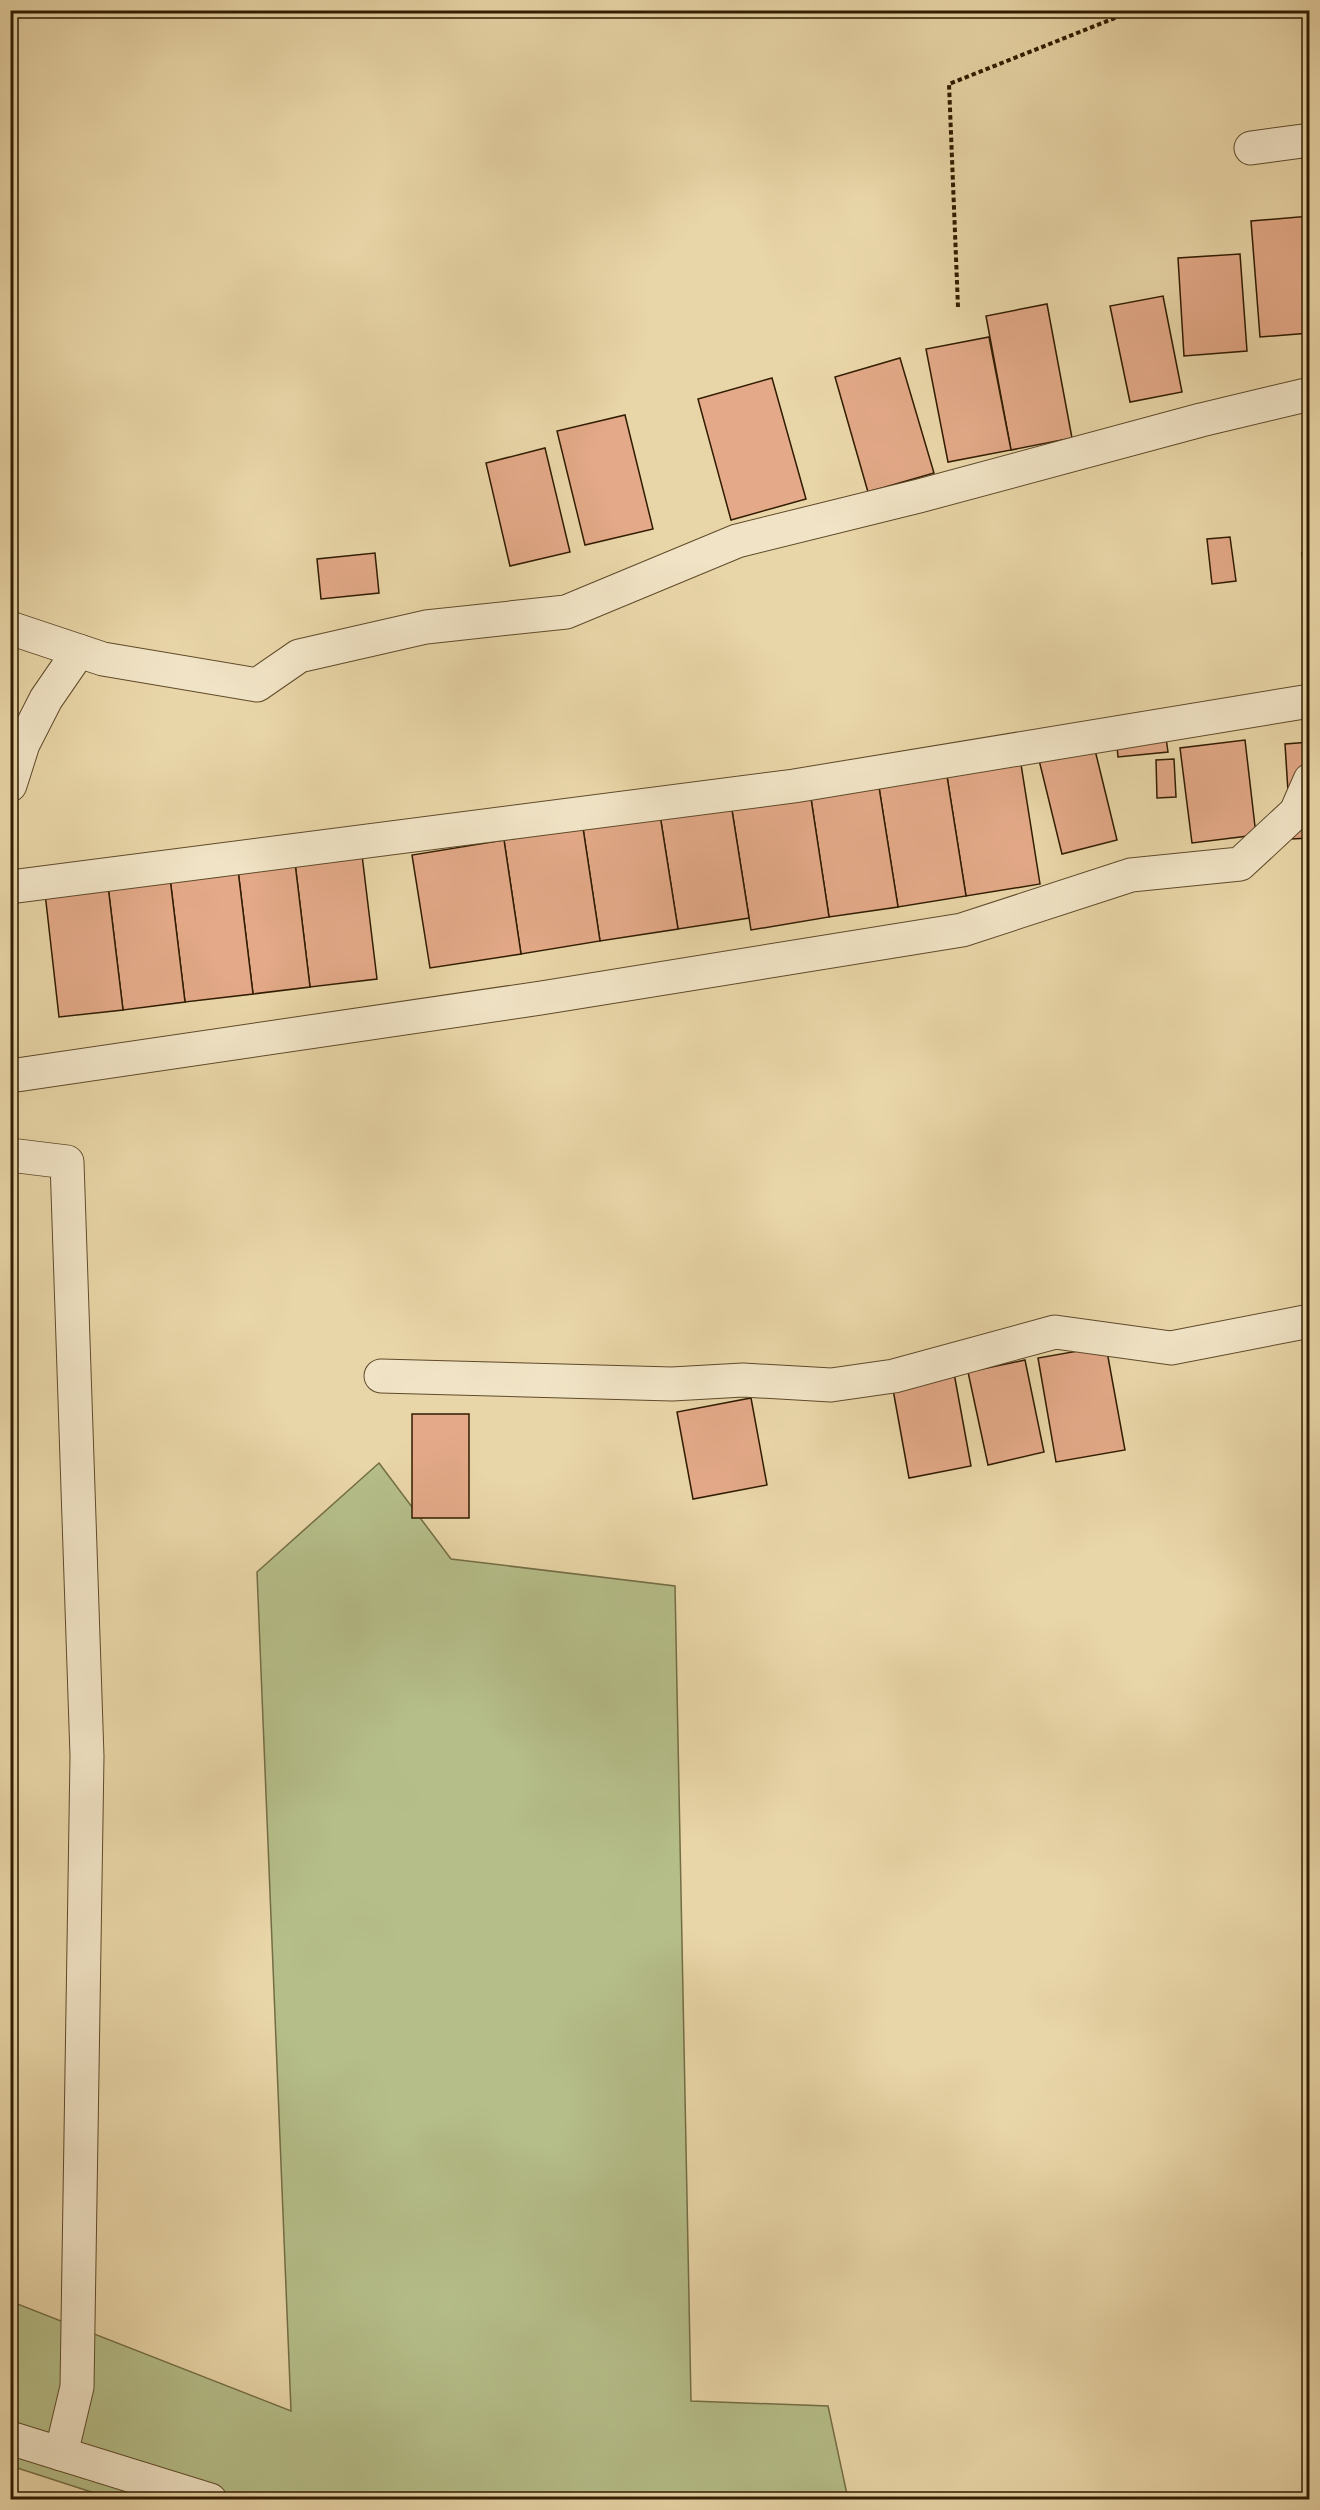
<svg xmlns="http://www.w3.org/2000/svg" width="1320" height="2510" viewBox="0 0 1320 2510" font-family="'Sorts Mill Goudy',serif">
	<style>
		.green { fill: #b5be89; stroke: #736d44; stroke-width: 1.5 }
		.building { fill: #e3a988; stroke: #311c00; stroke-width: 1.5 }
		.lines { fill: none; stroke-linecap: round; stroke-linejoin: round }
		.minor-casing { stroke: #5f4a2a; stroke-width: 35 }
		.path { stroke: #311c00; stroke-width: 4; stroke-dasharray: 4.5 3; stroke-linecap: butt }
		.minor { stroke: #f1e4c6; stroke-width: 33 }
	</style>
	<rect width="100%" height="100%" fill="#e9d6a8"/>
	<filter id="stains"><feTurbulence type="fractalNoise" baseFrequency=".00333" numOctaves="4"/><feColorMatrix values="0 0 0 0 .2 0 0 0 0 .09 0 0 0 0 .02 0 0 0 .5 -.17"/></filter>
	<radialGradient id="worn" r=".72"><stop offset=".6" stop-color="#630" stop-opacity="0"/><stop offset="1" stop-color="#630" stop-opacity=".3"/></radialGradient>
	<polygon class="green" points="379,1463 451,1559 675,1586 691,2401 828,2406 848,2499 113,2499 11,2466 10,2301 291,2411 257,1572"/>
	<g class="building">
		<polygon points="1310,216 1310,333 1260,337 1251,221"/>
		<polygon points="1240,254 1247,351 1184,356 1178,258"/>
		<polygon points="1163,296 1182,392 1130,402 1110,306"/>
		<polygon points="1047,304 1072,438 1011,450 986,316"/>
		<polygon points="989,337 1011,450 948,462 926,349"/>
		<polygon points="900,358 934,473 868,492 835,377"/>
		<polygon points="772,378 806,499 731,520 698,399"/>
		<polygon points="625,415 653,529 585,545 557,431"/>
		<polygon points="545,448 570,552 510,566 486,463"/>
		<polygon points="1230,537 1236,581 1212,584 1207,539"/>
		<polygon points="1310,552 1310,628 1302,553"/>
		<polygon points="375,553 379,593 321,599 317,559"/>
		<polygon points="1165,731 1168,752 1118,757 1116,737"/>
		<polygon points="1245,740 1256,835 1192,843 1180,748"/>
		<polygon points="1310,742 1310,838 1291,839 1285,744"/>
		<polygon points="1094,746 1117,840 1062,854 1039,760"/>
		<polygon points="1020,758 1040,884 966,896 946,770"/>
		<polygon points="1174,759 1176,797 1157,798 1156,760"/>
		<polygon points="946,770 966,896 898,907 878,781"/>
		<polygon points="878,781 898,907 829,917 810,792"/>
		<polygon points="810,792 829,917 751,930 731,804"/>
		<polygon points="731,804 749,918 678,929 660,815"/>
		<polygon points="660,815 678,929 600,941 583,828"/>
		<polygon points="583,828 600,941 521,954 504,840"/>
		<polygon points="504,840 521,954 430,968 412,855"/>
		<polygon points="362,855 377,979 310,987 295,863"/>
		<polygon points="295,863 310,987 253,994 238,870"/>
		<polygon points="238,870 253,994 185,1002 170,878"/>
		<polygon points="170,878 185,1002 123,1010 108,886"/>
		<polygon points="108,886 123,1010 59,1017 45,893"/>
		<polygon points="1106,1346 1125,1450 1056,1462 1038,1358"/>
		<polygon points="1025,1360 1044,1452 988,1465 968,1372"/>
		<polygon points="954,1373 971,1466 909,1478 892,1384"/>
		<polygon points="751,1398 767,1485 693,1499 677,1412"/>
		<rect x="412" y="1414" width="57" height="104"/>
	</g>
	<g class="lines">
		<g class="minor-casing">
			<g id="minor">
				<polyline points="1251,148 1310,140"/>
				<polyline points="10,628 103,659 257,685 299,656 426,627 566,612 737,541 919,496 1201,420 1310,394"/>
				<polyline points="10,785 23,744 46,699 79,651"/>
				<polyline points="10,887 794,786 1310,701"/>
				<polyline points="10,1076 541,998 962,930 1131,875 1240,864 1296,812 1310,780"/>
				<polyline points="10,1155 67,1162 87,1756 77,2387 61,2454"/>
				<polyline points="381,1376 672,1384 743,1380 831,1385 894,1376 1055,1332 1171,1348 1310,1321"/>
				<polyline points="10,2438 210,2500"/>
			</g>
		</g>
		<polyline class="path" points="958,307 949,84 1135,10"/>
		<use href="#minor" class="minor"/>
	</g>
	<rect width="1320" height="2510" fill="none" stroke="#e9d6a8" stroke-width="36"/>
	<rect x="12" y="12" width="1296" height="2486" fill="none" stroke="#311c00" stroke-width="3"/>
	<rect x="18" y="18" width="1284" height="2474" fill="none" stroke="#311c00" stroke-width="1.5"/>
	<rect width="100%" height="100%" filter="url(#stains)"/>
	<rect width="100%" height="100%" fill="url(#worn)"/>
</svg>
